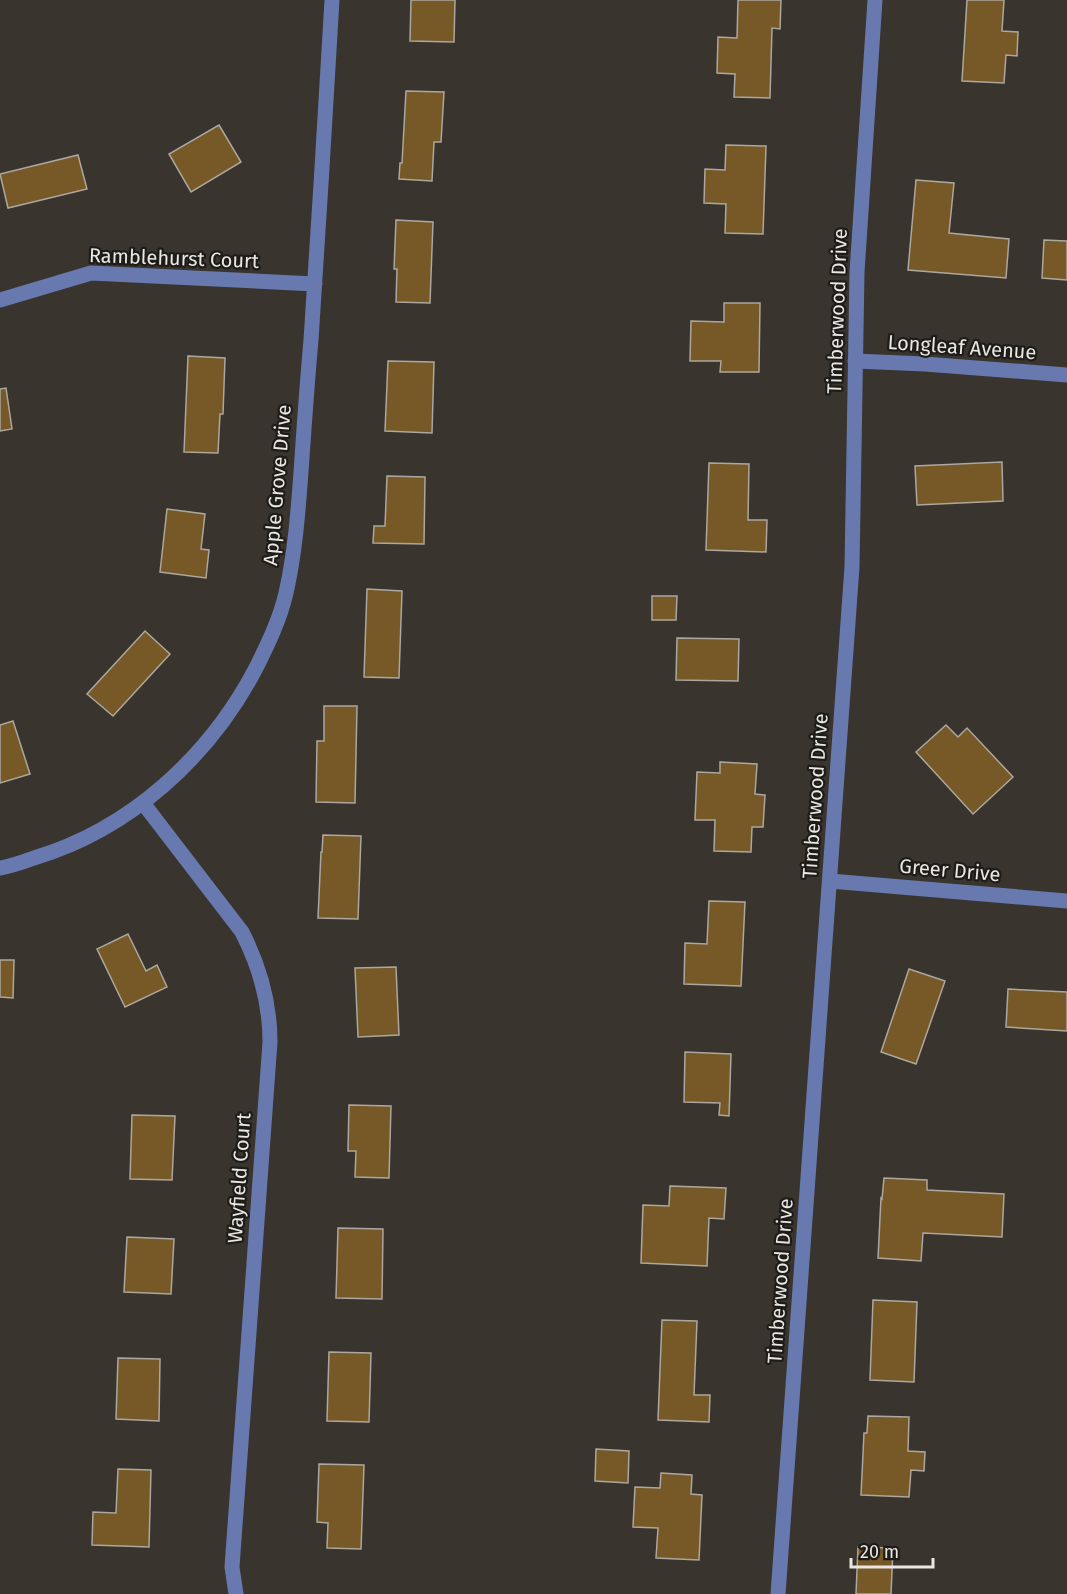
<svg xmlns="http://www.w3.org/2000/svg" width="1067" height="1594" viewBox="0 0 1067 1594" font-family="'Fira Sans',sans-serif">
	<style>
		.building { fill: #765926; stroke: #aca79f; stroke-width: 1.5 }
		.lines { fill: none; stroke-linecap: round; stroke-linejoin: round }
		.minor { stroke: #6779ae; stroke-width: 15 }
		.labels { text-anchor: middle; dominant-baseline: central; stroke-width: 4.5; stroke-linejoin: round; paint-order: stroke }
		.street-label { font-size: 20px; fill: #eae7e3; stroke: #1e1c19 }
	</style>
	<rect width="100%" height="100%" fill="#39342e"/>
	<g class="building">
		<polygon points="411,0 455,0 454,42 410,41"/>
		<polygon points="738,0 781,0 780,29 772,28 770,98 734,97 735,74 717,73 718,37 737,38"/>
		<polygon points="967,0 1004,0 1002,31 1018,32 1017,56 1006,55 1004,83 962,81"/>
		<polygon points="406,91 444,92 441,142 434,142 432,181 399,179 400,163 402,163"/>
		<polygon points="219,125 241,162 191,192 169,154"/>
		<polygon points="726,145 766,146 763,234 725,233 726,204 704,203 705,169 725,170"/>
		<polygon points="78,155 87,189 8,208 0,174"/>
		<polygon points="916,180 954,183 949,233 1009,239 1006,278 908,270"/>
		<polygon points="396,220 433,222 430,303 396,302 397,269 394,269"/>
		<polygon points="1044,240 1067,241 1067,280 1042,278"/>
		<polygon points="724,303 760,303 759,372 720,372 721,361 690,361 691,321 724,322"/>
		<polygon points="188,356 225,358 223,414 220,414 218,453 184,452"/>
		<polygon points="388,361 434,362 432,433 385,431"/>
		<polygon points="6,388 12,429 0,431 0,389"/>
		<polygon points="1002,462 1003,501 917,505 915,466"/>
		<polygon points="709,463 749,464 748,520 767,520 766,552 706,550"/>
		<polygon points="387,476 425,477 424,544 373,543 374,526 385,526"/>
		<polygon points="167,509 205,514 201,549 209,550 206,578 160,572"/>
		<polygon points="367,589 402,591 399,678 364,677"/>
		<polygon points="652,596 677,596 676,620 652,620"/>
		<polygon points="145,631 170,654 113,716 87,694"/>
		<polygon points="677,638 739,639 738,681 676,680"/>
		<polygon points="324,706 357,706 355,803 316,802 317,741 324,741"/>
		<polygon points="13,721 30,774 0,783 0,725"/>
		<polygon points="946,725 958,737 967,728 1013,777 973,814 916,752"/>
		<polygon points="720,762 757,764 755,794 765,795 763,827 752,827 751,852 714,851 715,820 695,820 697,772 720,773"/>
		<polygon points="323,835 361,836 358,919 318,918 321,852 322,852"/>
		<polygon points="709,901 745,902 741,986 684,984 685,943 707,944"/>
		<polygon points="128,934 146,971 157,965 167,987 125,1007 97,949"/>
		<polygon points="0,960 14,960 13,998 0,997"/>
		<polygon points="396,967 399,1035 358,1037 355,968"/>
		<polygon points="909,969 945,981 916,1064 881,1052"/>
		<polygon points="1008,989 1067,992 1067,1031 1006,1027"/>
		<polygon points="685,1052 731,1054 729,1116 719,1115 720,1103 684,1102"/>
		<polygon points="349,1105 391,1106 389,1178 355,1177 356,1151 348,1151"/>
		<polygon points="132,1115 175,1116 172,1180 130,1179"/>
		<polygon points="884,1178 927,1180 927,1190 1004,1194 1002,1237 923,1233 921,1261 878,1258 881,1198 882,1199"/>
		<polygon points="670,1186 726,1188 724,1219 709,1218 707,1266 641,1263 643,1205 669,1206"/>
		<polygon points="338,1228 383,1229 382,1299 336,1298"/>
		<polygon points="127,1237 174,1239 171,1294 124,1292"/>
		<polygon points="873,1300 917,1302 914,1382 870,1380"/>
		<polygon points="662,1320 697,1321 694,1395 710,1395 709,1422 658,1420"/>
		<polygon points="329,1352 371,1353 369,1422 327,1421"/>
		<polygon points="118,1358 160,1359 159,1421 116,1419"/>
		<polygon points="868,1416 909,1417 908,1451 925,1452 924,1471 911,1470 909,1497 861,1495 864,1433 867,1433"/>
		<polygon points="596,1449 629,1451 628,1483 595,1481"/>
		<polygon points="319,1464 364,1465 361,1549 327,1548 328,1523 317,1522"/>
		<polygon points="118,1469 151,1470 149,1547 92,1545 93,1512 116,1513"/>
		<polygon points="661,1473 692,1475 691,1494 702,1495 699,1560 656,1558 658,1528 633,1527 635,1487 660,1488"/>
		<polygon points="858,1547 893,1548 891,1594 856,1594"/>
	</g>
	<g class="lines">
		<g class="minor">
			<polyline points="0,300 91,273 315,284"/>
			<polyline points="855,361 925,364 1067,375"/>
			<path d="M143,803L242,932C260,967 270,1003 270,1042L232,1567L236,1594"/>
			<path d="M0,868C12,866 23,862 34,858C131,829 210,756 256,668C268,644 280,619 286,593C295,553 298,513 301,472C304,428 307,384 311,340C319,227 325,113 332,0"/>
			<polyline points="830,881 1067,901"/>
			<polyline points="778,1594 852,567 857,272 875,0"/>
		</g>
	</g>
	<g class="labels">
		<g class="street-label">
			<text transform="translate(174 258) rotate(2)">Ramblehurst Court</text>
			<text transform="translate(837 311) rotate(-88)">Timberwood Drive</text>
			<text transform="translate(962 347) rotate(4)">Longleaf Avenue</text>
			<text transform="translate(277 485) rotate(-85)">Apple Grove Drive</text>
			<text transform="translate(815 796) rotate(-86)">Timberwood Drive</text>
			<text transform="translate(950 870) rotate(5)">Greer Drive</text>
			<text transform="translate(239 1178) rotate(-86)">Wayfield Court</text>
			<text transform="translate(780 1281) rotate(-86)">Timberwood Drive</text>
		</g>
	</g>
	<path d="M851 1558v9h82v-9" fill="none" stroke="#eae7e3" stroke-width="3"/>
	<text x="860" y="1558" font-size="18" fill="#eae7e3" stroke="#1e1c19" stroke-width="4.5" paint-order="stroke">20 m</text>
</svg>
